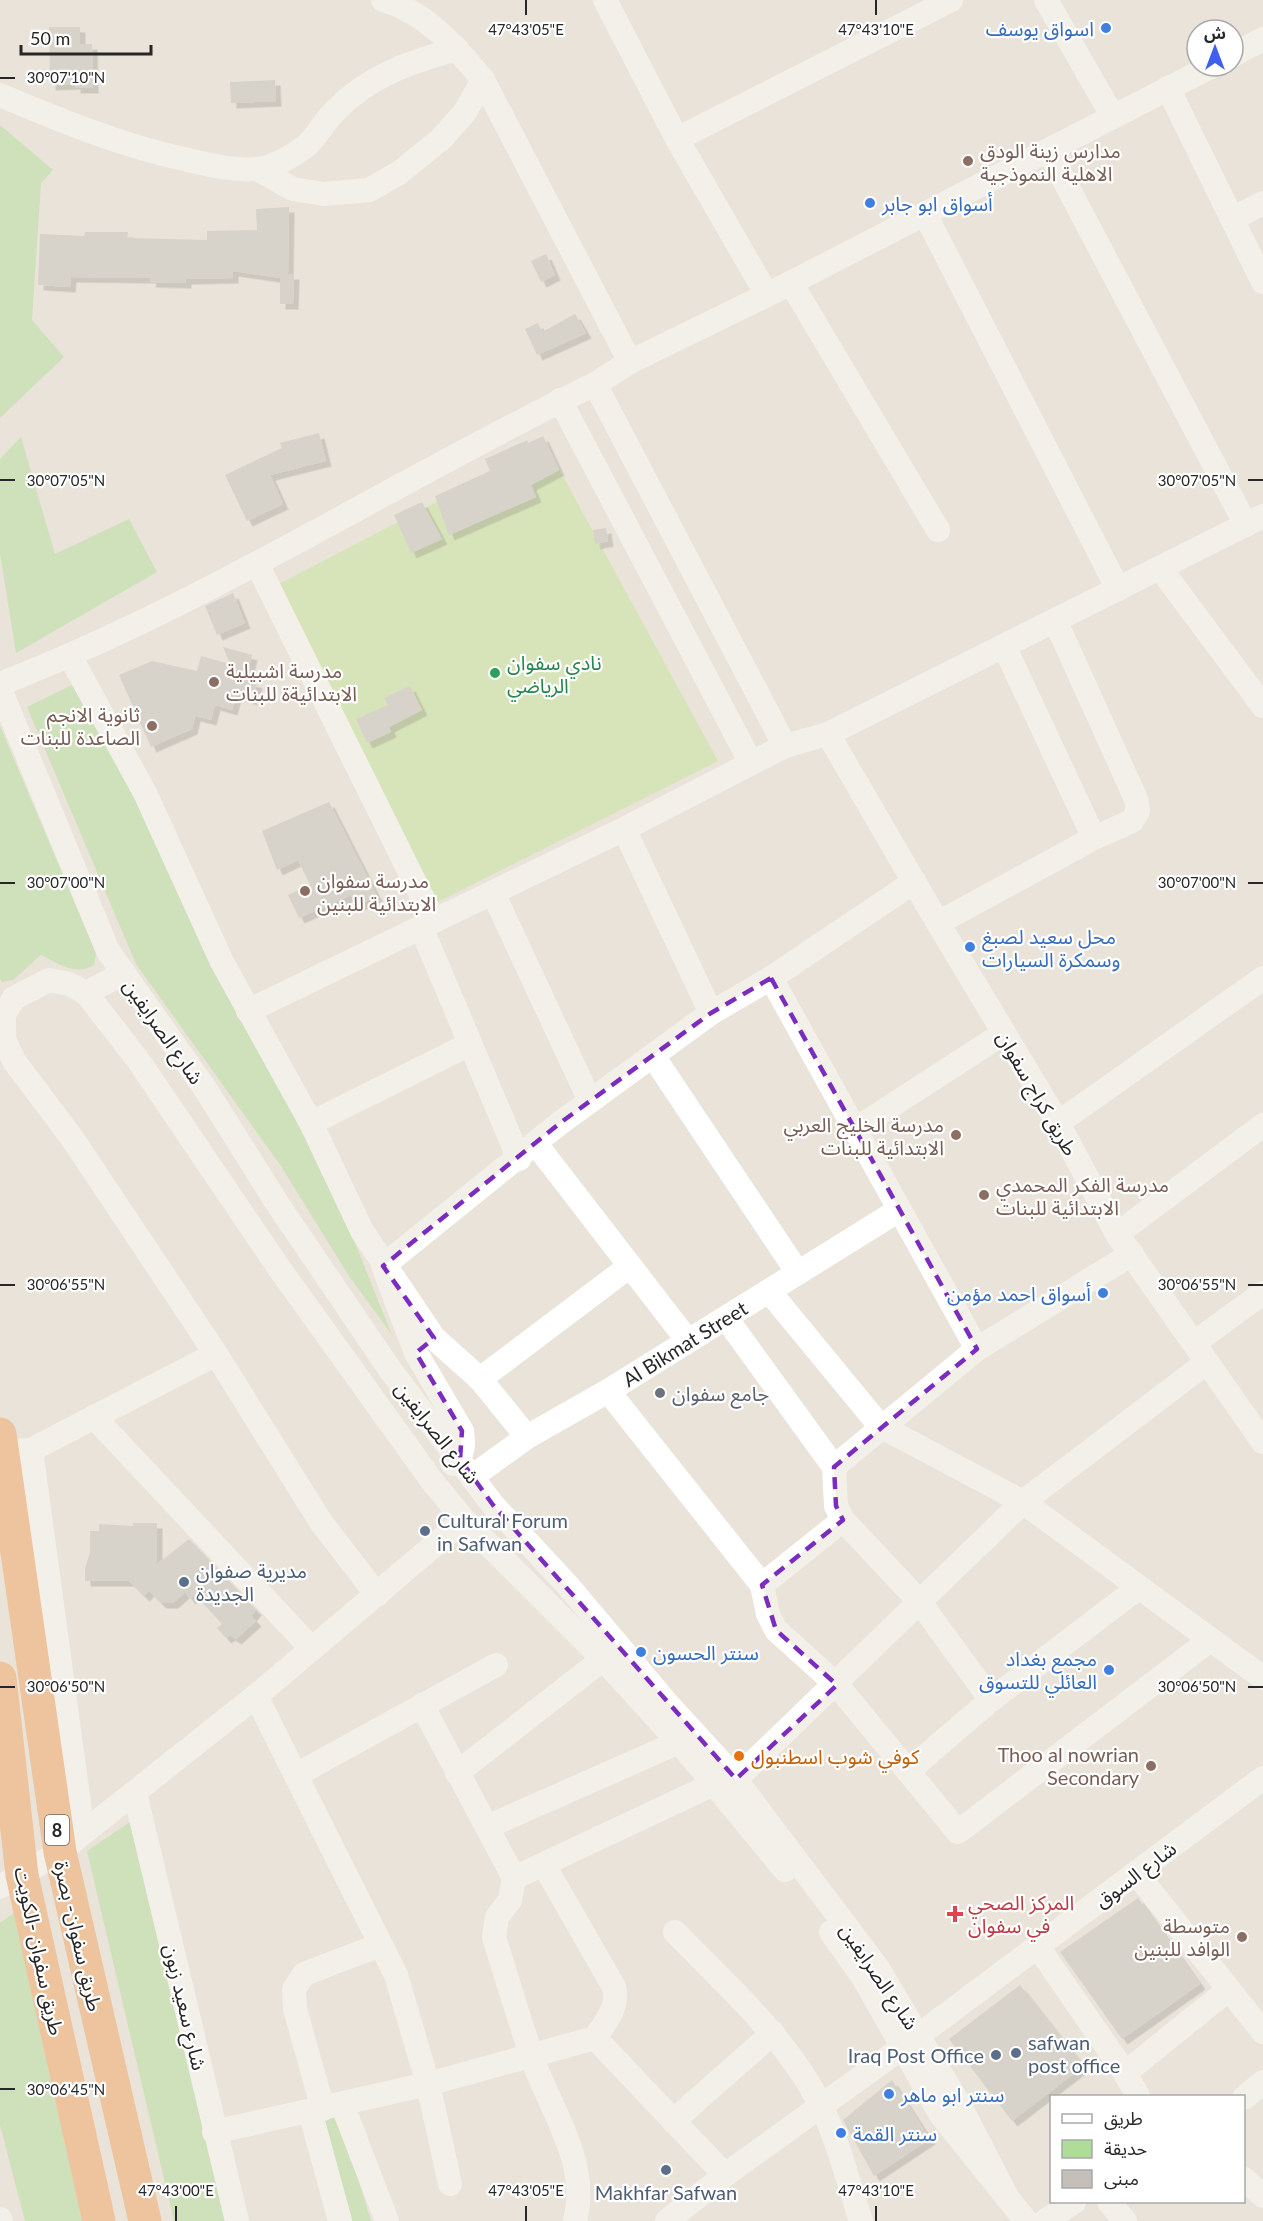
<svg xmlns="http://www.w3.org/2000/svg" width="1263" height="2221" viewBox="0 0 1263 2221" font-family="Lato,'Noto Sans Arabic',sans-serif">
	<style>
		.green { fill: #afdd98 }
		.pitch { fill: #c1e494 }
		.building { fill: #c4bfb9; filter: url(#shadow) }
		.lines { fill: none; stroke-linecap: round; stroke-linejoin: round }
		.minor { stroke: #fff; stroke-width: 24 }
		.highway { stroke: #f49e5a; stroke-width: 33 }
		.marked { fill: none; stroke: #7b2cbf; stroke-width: 4.5; stroke-dasharray: 12 8; stroke-linejoin: round }
		.ticks { fill: none; stroke: #272727; stroke-width: 2 }
		.shop-dot { fill: #3f7fe0; stroke: #fff; stroke-width: 2 }
		.education-dot { fill: #8d6e63; stroke: #fff; stroke-width: 2 }
		.leisure-dot { fill: #2e9e5b; stroke: #fff; stroke-width: 2 }
		.worship-dot { fill: #6b7280; stroke: #fff; stroke-width: 2 }
		.service-dot { fill: #5c6f8a; stroke: #fff; stroke-width: 2 }
		.food-dot { fill: #e8710a; stroke: #fff; stroke-width: 2 }
		.health-dot { fill: #e0444e; stroke: #fff; stroke-width: 2 }
		.labels { text-anchor: middle; dominant-baseline: central; stroke-width: 4.5; stroke-linejoin: round; paint-order: stroke }
		.shield { fill: #fff; stroke: #686868; stroke-width: 1.5 }
		.shield-label { font-size: 18px; font-weight: bold; fill: #272727 }
		.shop-label { font-size: 20px; fill: #366cbe; stroke: #fff; text-anchor: start }
		.education-label { font-size: 20px; fill: #785e54; stroke: #fff; text-anchor: start }
		.leisure-label { font-size: 20px; fill: #27864d; stroke: #fff; text-anchor: start }
		.street-label { font-size: 20px; fill: #272727; stroke: #fff }
		.worship-label { font-size: 20px; fill: #5b616d; stroke: #fff; text-anchor: start }
		.service-label { font-size: 20px; fill: #4e5e75; stroke: #fff; text-anchor: start }
		.food-label { font-size: 20px; fill: #c56008; stroke: #fff; text-anchor: start }
		.health-label { font-size: 20px; fill: #be3a42; stroke: #fff; text-anchor: start }
		.ticks-label { font-size: 15px; text-anchor: middle; fill: #272727; stroke: #fff; stroke-width: 4.5; stroke-linejoin: round; paint-order: stroke }
	</style>
	<defs>
		<filter id="shadow"><feDropShadow dx="5.5" dy="5.5" stdDeviation="0" flood-color="#0004"/></filter>
	</defs>
	<rect width="100%" height="100%" fill="#e9e3d9"/>
	<g class="green">
		<polygon points="0,125 53,170 41,183 32,320 64,357 0,418"/>
		<polygon points="21,437 55,554 129,519 157,572 16,653 0,554 0,459"/>
		<polygon points="72,685 135,795 331,1183 392,1335 349,1276 281,1166 136,964 27,707"/>
		<path d="M0,726L96,953L94,965C75,976 59,964 41,955L13,980L2,982L0,979Z"/>
		<polygon points="130,1822 228,2221 174,2221 87,1851"/>
		<polygon points="22,1907 85,2221 25,2221 0,2125 0,1923"/>
		<polygon points="339,2116 371,2221 343,2221 319,2122"/>
	</g>
	<polygon class="pitch" points="546,445 718,761 434,904 275,586"/>
	<g class="building">
		<polygon points="49,27 80,27 80,44 92,44 93,88 75,88 75,84 50,85"/>
		<polygon points="275,80 276,101 231,103 230,82"/>
		<polygon points="289,207 288,274 294,274 293,304 280,304 280,278 233,271 233,278 186,279 186,283 150,282 151,278 71,277 70,287 38,285 40,234 84,236 85,232 128,232 127,238 207,240 207,231 257,230 256,209"/>
		<polygon points="546,254 555,275 541,282 531,261"/>
		<polygon points="575,314 586,333 537,355 525,329 538,323 542,332"/>
		<polygon points="319,433 326,461 270,475 283,504 247,521 225,475 282,448 280,443"/>
		<polygon points="543,436 559,470 531,485 536,497 449,535 435,496 490,471 485,459 527,440 528,443"/>
		<polygon points="422,502 442,539 411,553 394,515"/>
		<polygon points="606,528 608,541 595,544 593,530"/>
		<polygon points="233,593 245,623 217,635 205,606"/>
		<polygon points="223,647 252,655 246,680 257,683 252,700 236,695 232,710 215,705 211,720 195,716 192,729 151,747 119,675 152,661 197,671 201,656 230,664"/>
		<polygon points="410,686 422,710 389,727 391,732 367,743 356,719 388,705 384,698"/>
		<polygon points="329,802 377,896 357,906 351,895 299,918 288,895 310,885 298,860 277,870 262,831"/>
		<polygon points="133,1523 157,1523 157,1564 189,1539 256,1610 251,1616 256,1621 236,1639 230,1635 226,1638 217,1628 222,1624 195,1594 190,1599 185,1592 173,1603 161,1603 149,1591 144,1596 129,1581 85,1581 85,1568 90,1553 90,1531 99,1531 99,1524 133,1526"/>
		<polygon points="1138,1898 1200,1984 1122,2039 1060,1952"/>
		<polygon points="1020,1985 1084,2066 1012,2121 949,2039"/>
		<polygon points="892,2080 930,2139 874,2176 843,2120"/>
	</g>
	<g class="lines">
		<g class="minor">
			<path d="M383,0C426,12 456,47 483,80L630,362"/>
			<polyline points="605,0 677,139 767,295"/>
			<polyline points="1046,0 1113,117"/>
			<polyline points="1233,55 1263,39"/>
			<polyline points="1168,88 1263,282"/>
			<path d="M0,95C62,121 122,146 188,160C210,165 234,171 256,169C273,168 291,157 305,147C316,138 324,122 334,112C368,76 410,62 457,49"/>
			<polyline points="677,139 951,0"/>
			<polyline points="1048,150 1246,525"/>
			<polyline points="257,169 293,189 324,194 369,190 399,173 441,139 465,112 483,80"/>
			<polyline points="925,214 1118,589"/>
			<polyline points="1232,219 1263,203"/>
			<polyline points="791,283 938,530"/>
			<polyline points="595,384 785,746"/>
			<polyline points="560,400 751,763"/>
			<polyline points="257,564 434,921"/>
			<polyline points="1160,568 1263,706"/>
			<polyline points="1004,646 1094,838"/>
			<polyline points="70,656 145,793 222,962 311,1123 362,1231 434,1338 480,1379 630,1266"/>
			<path d="M0,684C208,603 395,481 595,384L630,362L767,295L1212,66"/>
			<polyline points="0,689 108,951 206,1090 277,1203 391,1371 493,1505 569,1587 665,1701 729,1771 877,1967 959,2104 1005,2193"/>
			<polyline points="828,734 938,923 1058,1123 1117,1234 1263,1442"/>
			<polyline points="624,829 711,1013"/>
			<polyline points="493,893 590,1101"/>
			<polyline points="938,923 1094,838 1132,821 1138,811 1136,799 1055,620"/>
			<polyline points="421,927 519,1159"/>
			<polyline points="771,978 977,1349"/>
			<polyline points="86,993 124,973"/>
			<polyline points="248,1011 624,829 785,746 828,734 1263,516"/>
			<polyline points="4,1015 4,1039 14,1061 72,1138 216,1354 321,1522 377,1595"/>
			<polyline points="0,1021 14,998 49,980 69,984 86,993 138,1060 279,1268 432,1481 464,1520 603,1659 685,1749 785,1870"/>
			<polyline points="653,1056 798,1273"/>
			<polyline points="311,1123 468,1045"/>
			<polyline points="1058,1123 1263,978"/>
			<polyline points="854,1130 1004,1033"/>
			<polyline points="536,1144 688,1341"/>
			<polyline points="1117,1234 1263,1125"/>
			<polyline points="769,1291 880,1426 1023,1502 1263,1678"/>
			<polyline points="726,1318 834,1467 836,1506 843,1520 919,1601 991,1700"/>
			<polyline points="1194,1343 1263,1293"/>
			<polyline points="480,1379 527,1437"/>
			<polyline points="608,1391 762,1585 768,1614 776,1630 837,1685 958,1832 1210,1640"/>
			<polyline points="94,1417 312,1649"/>
			<polyline points="31,1450 83,1833"/>
			<polyline points="14,1451 31,1450 216,1354"/>
			<path d="M453,1464C464,1456 464,1444 462,1431L416,1353L383,1266L560,1123L711,1013L771,978L914,882"/>
			<polyline points="834,1467 977,1349 1132,1254"/>
			<path id="s1" d="M473,1476L527,1437L608,1391L899,1210"/>
			<polyline points="762,1585 843,1520"/>
			<polyline points="256,1696 396,1975 428,2084 450,2184"/>
			<polyline points="422,1705 514,1878"/>
			<polyline points="908,1771 991,1700 1138,1588"/>
			<polyline points="457,1773 603,1659"/>
			<polyline points="296,1775 496,1665"/>
			<polyline points="736,1779 1023,1502 1206,1363"/>
			<polyline points="135,1793 237,2221"/>
			<polyline points="487,1827 679,1742"/>
			<polyline points="1136,1873 1263,2032"/>
			<polyline points="0,1887 60,1852 83,1833 256,1696 464,1520"/>
			<path d="M675,1932C727,1986 786,2037 820,2104C837,2137 849,2185 861,2221"/>
			<polyline points="831,1932 863,1977 941,2115 1026,2221"/>
			<polyline points="1038,1947 1125,2073 1138,2096"/>
			<polyline points="919,2035 1263,1778"/>
			<polyline points="595,2038 725,2175"/>
			<polyline points="1125,2073 1228,1990"/>
			<polyline points="1244,2098 1263,2082"/>
			<polyline points="342,2104 387,2221"/>
			<polyline points="323,2109 295,2009 294,1989 304,1974 380,1945"/>
			<polyline points="310,2111 340,2221"/>
			<polyline points="673,2121 773,2033"/>
			<path d="M214,2132L428,2084L595,2038C606,2021 619,2008 614,1987L544,1865"/>
			<polyline points="1244,2179 1263,2196"/>
			<polyline points="1109,2202 1125,2221"/>
			<polyline points="0,2219 1,2221"/>
			<path d="M575,2221C590,2163 552,2113 533,2060C519,2020 507,1978 494,1937L497,1917L510,1900L514,1878L714,1784"/>
			<polyline points="667,2221 725,2175 903,2047"/>
			<polyline points="1045,2221 1074,2202"/>
		</g>
		<g class="highway">
			<polyline points="0,1434 60,1852 145,2221"/>
			<polyline points="0,1678 22,1875 99,2221"/>
		</g>
	</g>
	<path d="M0 0H1263V2221H0ZM771,978L977,1349L834,1467L836,1506L843,1520L762,1585L776,1630L837,1685L736,1779L493,1505L460,1459L462,1431L416,1353L434,1338L383,1266L560,1123L711,1013Z" fill="#e9e3d9" fill-opacity=".55" fill-rule="evenodd"/>
	<path class="marked" d="M771,978L977,1349L834,1467L836,1506L843,1520L762,1585L776,1630L837,1685L736,1779L493,1505L460,1459L462,1431L416,1353L434,1338L383,1266L560,1123L711,1013Z"/>
	<path class="ticks" d="M526,0V15M876,0V15M0,78H15M0,480H15M1248,480H1263M0,883H15M1248,883H1263M0,1285H15M1248,1285H1263M0,1687H15M1248,1687H1263M0,2089H15M176,2206V2221M526,2206V2221M876,2206V2221"/>
	<g class="shop-dot">
		<circle cx="1106" cy="28" r="6"/>
		<circle cx="870" cy="203" r="6"/>
		<circle cx="970" cy="947" r="6"/>
		<circle cx="1103" cy="1293" r="6"/>
		<circle cx="641" cy="1652" r="6"/>
		<circle cx="1109" cy="1670" r="6"/>
		<circle cx="889" cy="2094" r="6"/>
		<circle cx="841" cy="2133" r="6"/>
	</g>
	<g class="education-dot">
		<circle cx="968" cy="161" r="6"/>
		<circle cx="214" cy="682" r="6"/>
		<circle cx="152" cy="726" r="6"/>
		<circle cx="305" cy="891" r="6"/>
		<circle cx="956" cy="1135" r="6"/>
		<circle cx="984" cy="1195" r="6"/>
		<circle cx="1151" cy="1766" r="6"/>
		<circle cx="1242" cy="1937" r="6"/>
	</g>
	<circle class="leisure-dot" cx="495" cy="673" r="6"/>
	<circle class="worship-dot" cx="660" cy="1393" r="6"/>
	<g class="service-dot">
		<circle cx="425" cy="1531" r="6"/>
		<circle cx="184" cy="1582" r="6"/>
		<circle cx="1016" cy="2053" r="6"/>
		<circle cx="996" cy="2055" r="6"/>
		<circle cx="666" cy="2170" r="6"/>
	</g>
	<circle class="food-dot" cx="739" cy="1756" r="6"/>
	<path class="health-dot" d="M952 1905h6v6h6v6h-6v6h-6v-6h-6v-6h6z"/>
	<g class="labels">
		<rect class="shield" x="45" y="1815" width="24" height="30" rx="4.5"/>
		<g class="shield-label">
			<text x="57" y="1830">8</text>
		</g>
		<g class="shop-label">
			<text x="1094" y="28" text-anchor="end">اسواق يوسف</text>
			<text x="882" y="203">أسواق ابو جابر</text>
			<text x="982" y="936">محل سعيد لصبغ<tspan x="982" dy="23">وسمكرة السيارات</tspan></text>
			<text x="1091" y="1293" text-anchor="end">أسواق احمد مؤمن</text>
			<text x="653" y="1652">سنتر الحسون</text>
			<text x="1097" y="1658" text-anchor="end">مجمع بغداد<tspan x="1097" dy="23">العائلي للتسوق</tspan></text>
			<text x="901" y="2094">سنتر ابو ماهر</text>
			<text x="853" y="2133">سنتر القمة</text>
		</g>
		<g class="education-label">
			<text x="980" y="150">مدارس زينة الودق<tspan x="980" dy="23">الاهلية النموذجية</tspan></text>
			<text x="226" y="670">مدرسة اشبيلية<tspan x="226" dy="23">الابتدائيةة للبنات</tspan></text>
			<text x="140" y="714" text-anchor="end">ثانوية الانجم<tspan x="140" dy="23">الصاعدة للبنات</tspan></text>
			<text x="317" y="880">مدرسة سفوان<tspan x="317" dy="23">الابتدائية للبنين</tspan></text>
			<text x="944" y="1124" text-anchor="end">مدرسة الخليج العربي<tspan x="944" dy="23">الابتدائية للبنات</tspan></text>
			<text x="996" y="1184">مدرسة الفكر المحمدي<tspan x="996" dy="23">الابتدائية للبنات</tspan></text>
			<text x="1139" y="1754" text-anchor="end">Thoo al nowrian<tspan x="1139" dy="23">Secondary</tspan></text>
			<text x="1230" y="1925" text-anchor="end">متوسطة<tspan x="1230" dy="23">الوافد للبنين</tspan></text>
		</g>
		<g class="leisure-label">
			<text x="507" y="662">نادي سفوان<tspan x="507" dy="23">الرياضي</tspan></text>
		</g>
		<g class="street-label">
			<text transform="translate(164 1031) rotate(55)">شارع الصرايفين</text>
			<text transform="translate(1038 1093) rotate(60)">طريق كراج سفوان</text>
			<text stroke="none"><textPath href="#s1" startOffset="250">Al Bikmat Street</textPath></text>
			<text transform="translate(438 1432) rotate(52)">شارع الصرايفين</text>
			<text transform="translate(1135 1874) rotate(-37)">شارع السوق</text>
			<text transform="translate(79 1936) rotate(77)">طريق سفوان- بصرة</text>
			<text transform="translate(40 1951) rotate(78)">طريق سفوان -الكويت</text>
			<text transform="translate(880 1976) rotate(56)">شارع الصرايفين</text>
			<text transform="translate(186 2007) rotate(77)">شارع سعيد زبون</text>
		</g>
		<g class="worship-label">
			<text x="672" y="1393">جامع سفوان</text>
		</g>
		<g class="service-label">
			<text x="437" y="1520">Cultural Forum<tspan x="437" dy="23">in Safwan</tspan></text>
			<text x="196" y="1570">مديرية صفوان<tspan x="196" dy="23">الجديدة</tspan></text>
			<text x="1028" y="2042">safwan<tspan x="1028" dy="23">post office</tspan></text>
			<text x="984" y="2055" text-anchor="end">Iraq Post Office</text>
			<text x="666" y="2192" text-anchor="middle">Makhfar Safwan</text>
		</g>
		<g class="food-label">
			<text x="751" y="1756">كوفي شوب اسطنبول</text>
		</g>
		<g class="health-label">
			<text x="968" y="1902">المركز الصحي<tspan x="968" dy="23">في سفوان</tspan></text>
		</g>
	</g>
	<g class="ticks-label">
		<text x="526" y="35">47°43'05"E</text>
		<text x="876" y="35">47°43'10"E</text>
		<text x="66" y="83">30°07'10"N</text>
		<text x="66" y="486">30°07'05"N</text>
		<text x="1197" y="486">30°07'05"N</text>
		<text x="66" y="888">30°07'00"N</text>
		<text x="1197" y="888">30°07'00"N</text>
		<text x="66" y="1290">30°06'55"N</text>
		<text x="1197" y="1290">30°06'55"N</text>
		<text x="66" y="1692">30°06'50"N</text>
		<text x="1197" y="1692">30°06'50"N</text>
		<text x="66" y="2095">30°06'45"N</text>
		<text x="176" y="2196">47°43'00"E</text>
		<text x="526" y="2196">47°43'05"E</text>
		<text x="876" y="2196">47°43'10"E</text>
	</g>
	<rect x="1050" y="2095" width="195" height="108" fill="#ffffff" stroke="#a9a9a9" stroke-width="1.5"/>
	<rect x="1062" y="2114" width="30" height="9" fill="#ffffff" stroke="#a9a9a9" stroke-width="1.5"/>
	<text x="1104" y="2125" font-size="18" fill="#272727">طريق</text>
	<rect x="1062" y="2140" width="30" height="18" fill="#afdd98" stroke="#a9a9a9" stroke-width="1.5"/>
	<text x="1104" y="2155" font-size="18" fill="#272727">حديقة</text>
	<rect x="1062" y="2170" width="30" height="18" fill="#c4bfb9" stroke="#a9a9a9" stroke-width="1.5"/>
	<text x="1104" y="2185" font-size="18" fill="#272727">مبنى</text>
	<g transform="translate(1215 48)"><circle r="28" fill="#ffffff" stroke="#a9a9a9" stroke-width="1.5"/>
	<path d="M0-4.5L10 22L0 15L-10 22Z" fill="#415fee"/>
	<text y="-9" font-size="16" font-weight="bold" text-anchor="middle" fill="#272727">ش</text>
	</g>
	<path d="M21 45v9h130v-9" fill="none" stroke="#272727" stroke-width="3"/>
	<text x="30" y="45" font-size="18" fill="#272727" stroke="#ffffff" stroke-width="4.5" paint-order="stroke">50 m</text>
</svg>
